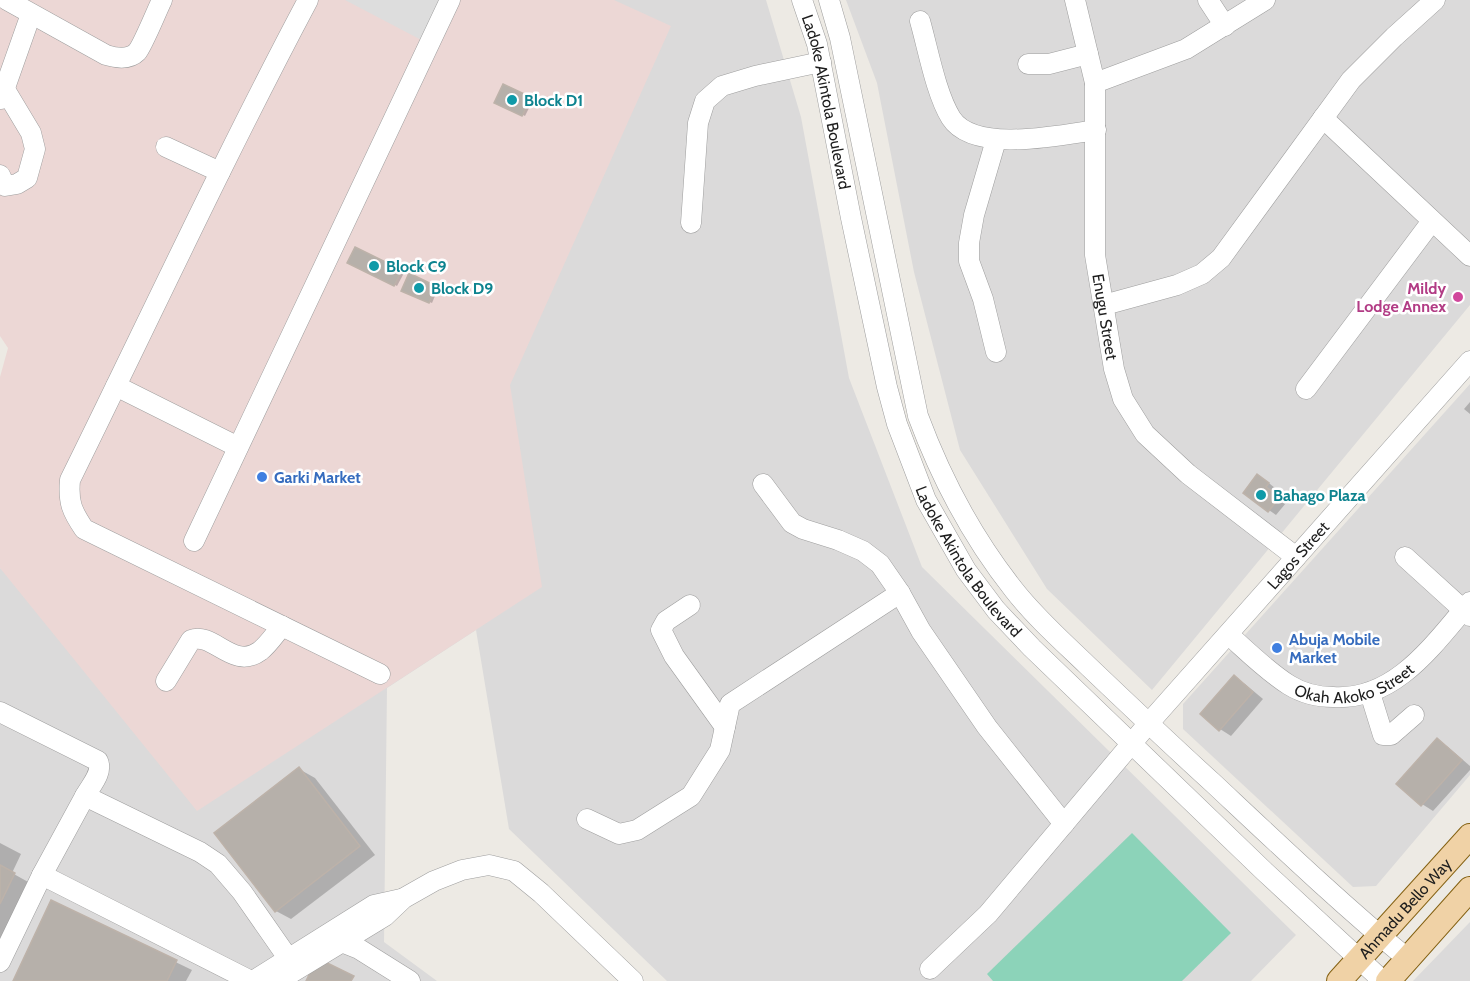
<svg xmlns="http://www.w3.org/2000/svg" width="1470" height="981" viewBox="0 0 1470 981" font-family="Cabin,sans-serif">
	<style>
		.residential { fill: #dbdada }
		.commercial { fill: #ecd7d5 }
		.pitch { fill: #8cd3b9 }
		.parking { fill: #ddd }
		.shadow { fill: #0003 }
		.building { fill: #b6b0aa; stroke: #bdb2a9; stroke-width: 1.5 }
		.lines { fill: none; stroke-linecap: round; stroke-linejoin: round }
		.minor-casing { stroke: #9e9e9e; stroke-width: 21 }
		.major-casing { stroke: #846112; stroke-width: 26 }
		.minor { stroke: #fff; stroke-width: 20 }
		.major { stroke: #f0d2a6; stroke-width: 24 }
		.culture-dot { fill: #0f9aa8; stroke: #fff; stroke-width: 2 }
		.hotel-dot { fill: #d1479c; stroke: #fff; stroke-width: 2 }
		.shop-dot { fill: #3f7fe0; stroke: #fff; stroke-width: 2 }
		.labels { text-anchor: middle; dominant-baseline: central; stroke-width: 5; stroke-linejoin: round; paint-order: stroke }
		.culture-label { font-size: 16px; font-weight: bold; fill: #0d838f; stroke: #fff; text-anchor: start }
		.street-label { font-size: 16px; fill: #1d1d1d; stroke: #fff }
		.hotel-label { font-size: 16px; font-weight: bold; fill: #b23c85; stroke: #fff; text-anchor: end }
		.shop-label { font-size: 16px; font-weight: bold; fill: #366cbe; stroke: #fff; text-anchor: start }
	</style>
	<rect width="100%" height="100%" fill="#edeae4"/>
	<g class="residential">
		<polygon points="273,0 766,0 801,117 849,378 922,567 1296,935 1251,981 667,981 509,829 476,630 387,688 384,942 437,981 0,981 0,569"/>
		<polygon points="846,0 1470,0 1470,305 1152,690 1047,589 960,450 914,272 877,83"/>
		<polygon points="1470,384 1470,775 1376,886 1353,887 1183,729 1183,704"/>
		<polygon points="1470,922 1470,981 1413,981"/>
	</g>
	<polygon class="commercial" points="0,0 614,0 671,26 510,385 542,587 197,811 0,568 0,377 8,348 0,336"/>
	<polygon class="pitch" points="1132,833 1231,933 1182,981 993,981 987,974"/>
	<polygon class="parking" points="345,0 451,0 429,44"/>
	<g class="shadow">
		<polygon points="504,86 533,100 525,116 496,102"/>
		<polygon points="356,249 404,273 397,286 349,262"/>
		<polygon points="410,275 438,289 432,303 406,292"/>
		<polygon points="1470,402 1470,414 1464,409"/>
		<polygon points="1265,480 1275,488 1272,492 1286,503 1276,515 1245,493"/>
		<polygon points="1234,677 1245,684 1263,699 1231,736 1220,729"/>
		<polygon points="1437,740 1448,747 1470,766 1470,770 1433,811 1422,804"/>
		<polygon points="299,769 315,778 375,855 291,919 276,911"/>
		<polygon points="0,843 21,854 12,873 30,883 0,944"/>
		<polygon points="52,902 192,970 186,981 15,981"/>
	</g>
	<g class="building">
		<polygon points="503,84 531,97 522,116 494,103"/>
		<polygon points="355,247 402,270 394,286 347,263"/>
		<polygon points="409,273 436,286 429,303 401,291"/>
		<polygon points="1257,474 1269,483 1266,487 1280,497 1268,512 1243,493"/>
		<polygon points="1234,675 1253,692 1219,731 1200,714"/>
		<polygon points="1437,738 1462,760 1421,806 1396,784"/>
		<polygon points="299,767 360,846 275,912 214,833"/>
		<polygon points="0,865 15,873 0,904"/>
		<polygon points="51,900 177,960 167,981 13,981"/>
		<polygon points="317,958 354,976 351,981 306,981"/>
	</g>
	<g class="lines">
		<g class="minor-casing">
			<g id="minor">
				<path d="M7,0L106,55C116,58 129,60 137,52C143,45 157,10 162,0"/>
				<path d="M308,0C224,158 149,320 70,480C68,503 72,511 84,529L380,674"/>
				<path id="s1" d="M802,0L817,44L851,218L887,387L897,424L926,500L966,570L996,610L1032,648L1265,872L1383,981"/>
				<path d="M829,0L840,38L918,416C941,478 972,537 1014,590C1035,617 1062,641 1087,665C1129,705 1170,744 1213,783C1277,843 1341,904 1409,960"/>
				<path id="s2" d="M1075,0L1095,83V255L1114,369L1123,399L1145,434L1188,474L1296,557"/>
				<polyline points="1208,0 1225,26"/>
				<path d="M920,21C928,49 936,94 951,118C974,154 1061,135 1096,130"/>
				<polyline points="1028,64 1049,64 1088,54"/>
				<polyline points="1095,83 1186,49 1265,0"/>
				<polyline points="1,99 31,14"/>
				<polyline points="1323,118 1470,256"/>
				<polyline points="166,147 220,172"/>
				<polyline points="0,175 5,186 17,184 27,178 35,149 31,133 4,88"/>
				<polyline points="691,223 698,123 705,101 722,86 755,76 821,62"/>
				<polyline points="1104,305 1177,285 1202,274 1221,258 1351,80 1394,37 1435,0"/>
				<polyline points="996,352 983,299 969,261 969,243 974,215 996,140"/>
				<polyline points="116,386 238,447"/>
				<polyline points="1306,389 1432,221"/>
				<polyline points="763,484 792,523 803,529 838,540 863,551 880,564 900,593 921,631 987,727 1064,824"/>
				<polyline points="194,541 450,0"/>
				<polyline points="1405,557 1470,616"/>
				<polyline points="690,605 666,621 661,630 674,656 725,727"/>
				<path id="s3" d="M1229,635C1248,652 1267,671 1289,685C1302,693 1318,697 1333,697C1395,701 1433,645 1470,602"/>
				<path d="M166,681L191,640C213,631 233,671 260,651C269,644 275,634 282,626"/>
				<polyline points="1370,693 1383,735 1391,735 1414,715"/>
				<path d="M0,712L98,761C103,773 91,785 85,796"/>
				<polyline points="587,819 619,834 637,830 691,796 720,750 730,704 900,593"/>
				<polyline points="42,875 251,981"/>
				<polyline points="334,939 359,949 410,981"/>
				<polyline points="0,962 42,875 85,796 200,852 218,864 242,892 288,958"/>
				<path id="s4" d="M930,969L988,914L1148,724L1470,361"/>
				<polyline points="253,981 374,905 401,899"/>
				<polyline points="278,981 385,916 404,898 434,881 462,870 489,865 514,871 541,893 633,981"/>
			</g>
		</g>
		<g class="major-casing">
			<g id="major">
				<path id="s5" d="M1339,981L1470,836"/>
				<polyline points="1388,981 1470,889"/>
			</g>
		</g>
		<use href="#minor" class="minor"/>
		<use href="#major" class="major"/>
	</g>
	<g class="culture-dot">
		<circle cx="512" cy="100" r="6"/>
		<circle cx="374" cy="266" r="6"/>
		<circle cx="419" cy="288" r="6"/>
		<circle cx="1261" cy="495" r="6"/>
	</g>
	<circle class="hotel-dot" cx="1458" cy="297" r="6"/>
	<g class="shop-dot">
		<circle cx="262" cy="477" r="6"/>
		<circle cx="1277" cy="648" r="6"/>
	</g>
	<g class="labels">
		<g class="culture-label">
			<text x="524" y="100">Block D1</text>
			<text x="386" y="266">Block C9</text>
			<text x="431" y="288">Block D9</text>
			<text x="1273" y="495">Bahago Plaza</text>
		</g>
		<g class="street-label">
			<text stroke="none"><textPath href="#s1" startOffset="105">Ladoke Akintola Boulevard</textPath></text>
			<text stroke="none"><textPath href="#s2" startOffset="320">Enugu Street</textPath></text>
			<text stroke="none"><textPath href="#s4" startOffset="554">Lagos Street</textPath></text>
			<text stroke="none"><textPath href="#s1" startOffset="591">Ladoke Akintola Boulevard</textPath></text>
			<text stroke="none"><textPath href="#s3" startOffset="148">Okah Akoko Street</textPath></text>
			<text stroke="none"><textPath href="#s5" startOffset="98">Ahmadu Bello Way</textPath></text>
		</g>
		<g class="hotel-label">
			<text x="1446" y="288">Mildy<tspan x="1446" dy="18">Lodge Annex</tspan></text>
		</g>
		<g class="shop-label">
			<text x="274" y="477">Garki Market</text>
			<text x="1289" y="639">Abuja Mobile<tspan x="1289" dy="18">Market</tspan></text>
		</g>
	</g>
</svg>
